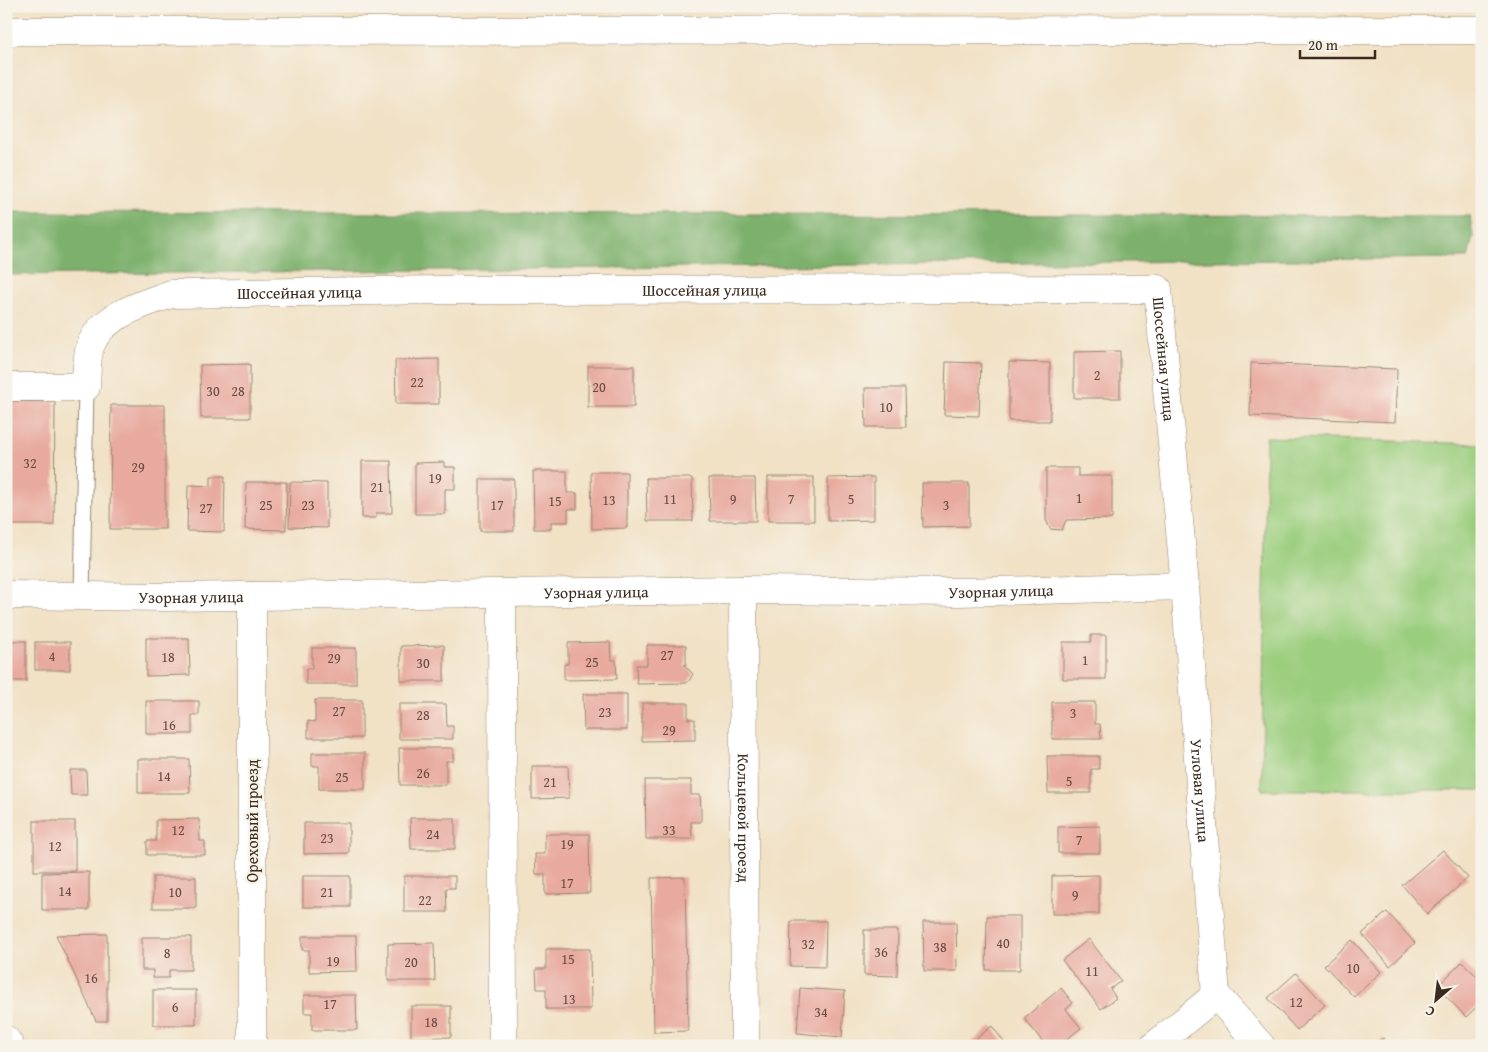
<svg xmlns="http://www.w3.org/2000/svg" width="1488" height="1052" viewBox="0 0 1488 1052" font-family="'Gentium Book Plus',serif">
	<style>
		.green { fill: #9acd7d; stroke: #6a7c4e }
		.forest { fill: #7bb06c; stroke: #5b6d45 }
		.building { fill: #e8a99e }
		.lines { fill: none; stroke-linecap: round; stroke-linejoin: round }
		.service-casing { stroke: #968672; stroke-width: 17 }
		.minor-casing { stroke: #968672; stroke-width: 29 }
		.primary-casing { stroke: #968672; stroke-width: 29 }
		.service { stroke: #fff; stroke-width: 15 }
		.minor { stroke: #fff; stroke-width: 28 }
		.primary { stroke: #fff; stroke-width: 28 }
		.labels { text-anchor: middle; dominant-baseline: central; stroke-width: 5; stroke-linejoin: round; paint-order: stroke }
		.number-label { font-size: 14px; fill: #664a3e }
		.street-label { font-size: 16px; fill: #3b2a1e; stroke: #f7f3e8 }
	</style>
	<rect width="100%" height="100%" fill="#f7f3e8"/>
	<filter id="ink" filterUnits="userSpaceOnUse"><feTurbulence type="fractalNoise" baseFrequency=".02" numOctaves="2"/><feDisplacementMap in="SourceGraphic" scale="10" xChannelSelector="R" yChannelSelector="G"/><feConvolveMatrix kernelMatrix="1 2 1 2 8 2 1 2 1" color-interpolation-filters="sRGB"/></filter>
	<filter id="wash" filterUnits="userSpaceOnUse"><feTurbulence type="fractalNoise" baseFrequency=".0096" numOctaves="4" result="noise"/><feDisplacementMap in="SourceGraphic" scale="20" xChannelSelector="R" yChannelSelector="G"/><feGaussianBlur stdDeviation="1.12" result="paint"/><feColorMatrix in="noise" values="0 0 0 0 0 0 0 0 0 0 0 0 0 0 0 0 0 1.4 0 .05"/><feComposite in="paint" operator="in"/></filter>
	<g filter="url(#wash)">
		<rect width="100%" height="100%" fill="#f1e1c5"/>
		<polygon class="green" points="1266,437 1482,444 1482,790 1262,790"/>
		<polygon class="forest" points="6,212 1470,216 1473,237 1468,258 6,275"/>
		<g id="blocks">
			<g class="building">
				<polygon points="1120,351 1120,398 1074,398 1074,352"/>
				<polygon points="439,359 439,404 396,404 395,360"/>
				<polygon points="946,362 981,363 979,416 944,415"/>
				<polygon points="1009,362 1050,363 1050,421 1009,421"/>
				<polygon points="1251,363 1397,369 1395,422 1250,416"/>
				<polygon points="250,364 250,418 201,418 200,365"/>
				<rect x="588" y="366" width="46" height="41"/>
				<polygon points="865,388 905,388 906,427 866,427"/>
				<polygon points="6,401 55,402 54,525 6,525"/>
				<polygon points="111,405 165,405 165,529 110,529"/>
				<polygon points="362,461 391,461 392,513 376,513 376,518 362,518"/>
				<polygon points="444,462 444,467 455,467 455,489 445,489 445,514 415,514 415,463"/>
				<polygon points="1046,468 1078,468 1078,476 1112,476 1112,519 1066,520 1062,530 1050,529 1046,520"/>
				<polygon points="533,471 567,471 567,493 577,493 577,509 568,509 568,522 551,522 551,529 534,529"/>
				<polygon points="591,472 627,472 627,528 592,529"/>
				<polygon points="211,476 225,476 224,532 187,531 188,485 211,486"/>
				<rect x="768" y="477" width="46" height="44"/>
				<polygon points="874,477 874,520 828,521 828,478"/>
				<polygon points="646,478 692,478 693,521 647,521"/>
				<polygon points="709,478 755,478 756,521 710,521"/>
				<rect x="480" y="479" width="34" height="52"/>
				<polygon points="246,482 287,482 286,530 245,529"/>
				<polygon points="290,482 327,483 327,528 289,527"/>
				<polygon points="922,483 969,483 969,526 923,527"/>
				<polygon points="1091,635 1106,635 1106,679 1063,679 1063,642 1091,642"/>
				<polygon points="146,638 189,638 190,675 146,676"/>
				<rect x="6" y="641" width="20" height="40"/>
				<rect x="35" y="642" width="35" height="28"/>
				<polygon points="610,642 611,660 616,660 617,679 564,680 564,664 568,664 568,643"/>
				<polygon points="444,645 444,681 401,681 401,646"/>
				<polygon points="647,645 686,645 686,665 684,665 693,674 689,681 686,683 637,684 636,665 647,665"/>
				<polygon points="312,648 356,648 356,684 306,684 306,669 312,669"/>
				<polygon points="583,694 627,694 627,730 584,730"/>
				<polygon points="315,700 362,700 362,738 308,738 308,721 315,722"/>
				<polygon points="146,701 199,701 199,715 192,715 192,734 146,734"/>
				<polygon points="1052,702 1095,702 1095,724 1100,724 1101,739 1052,739"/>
				<polygon points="642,703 688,703 688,719 695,719 695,740 642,741"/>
				<polygon points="399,704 446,704 447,726 453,726 453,739 399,739"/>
				<polygon points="399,748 453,748 453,761 446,761 446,785 400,785"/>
				<polygon points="312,753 365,753 365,789 319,789 319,766 312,766"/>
				<polygon points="1047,756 1099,756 1099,769 1091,769 1091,793 1048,793"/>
				<polygon points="138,759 189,759 190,793 138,793"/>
				<polygon points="532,766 568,766 569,798 532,799"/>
				<polygon points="70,770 86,770 87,795 71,795"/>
				<polygon points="645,780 691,780 691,795 700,795 701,809 701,822 691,822 692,839 646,839"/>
				<polygon points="410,818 455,818 455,849 411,849"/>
				<polygon points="199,819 200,841 205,841 205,855 147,855 147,841 156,841 156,820"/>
				<rect x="34" y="821" width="41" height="50"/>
				<polygon points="304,823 349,823 349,853 304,854"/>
				<polygon points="1100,826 1100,853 1058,853 1058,827"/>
				<polygon points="545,834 589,834 590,893 545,894 545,874 536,874 535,854 545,854"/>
				<polygon points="1443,850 1468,878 1427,914 1402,885"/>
				<polygon points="89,872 89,910 42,910 42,873"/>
				<polygon points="1099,875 1099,914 1052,914 1052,876"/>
				<rect x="303" y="876" width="47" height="31"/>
				<polygon points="404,876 455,876 455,888 446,888 447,912 404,912"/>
				<rect x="153" y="877" width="43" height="31"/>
				<polygon points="685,877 688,1031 654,1032 651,878"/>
				<polygon points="1387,912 1415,943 1390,966 1362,934"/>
				<polygon points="987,916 1020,916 1020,970 986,970"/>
				<polygon points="791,921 826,921 825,967 790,966"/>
				<polygon points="923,922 956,922 957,971 924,971"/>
				<polygon points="864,930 898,930 897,976 864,975"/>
				<polygon points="107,934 107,1021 96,1021 56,935"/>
				<polygon points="302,936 356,936 357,971 309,972 309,950 302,950"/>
				<polygon points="142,937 191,937 191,970 169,970 169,978 153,978 153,970 142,970"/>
				<polygon points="1089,939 1121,981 1110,989 1116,998 1101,1009 1062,960"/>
				<polygon points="1352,940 1381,972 1354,997 1324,965"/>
				<polygon points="434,943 435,981 388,981 388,944"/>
				<polygon points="546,949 590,949 591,1009 546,1009 546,989 537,989 536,969 546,969"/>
				<polygon points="1462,962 1482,981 1482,1002 1466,1017 1437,987"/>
				<polygon points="1296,973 1325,1005 1297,1030 1268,998"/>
				<polygon points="800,988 845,991 842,1037 797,1033"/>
				<polygon points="1061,988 1073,1003 1066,1009 1081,1028 1058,1046 1046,1046 1024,1018"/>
				<rect x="153" y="990" width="43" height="35"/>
				<polygon points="304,995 356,995 357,1030 312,1030 312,1013 304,1013"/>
				<polygon points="411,1006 451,1006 451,1037 411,1038"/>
				<polygon points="992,1026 1007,1046 967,1046"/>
				<polygon points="1383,1038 1390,1046 1374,1046"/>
			</g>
		</g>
	</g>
	<g filter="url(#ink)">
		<use href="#blocks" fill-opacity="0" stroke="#968672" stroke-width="1"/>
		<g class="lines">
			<g class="service-casing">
				<polyline id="service" points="82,596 86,387"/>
			</g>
			<g class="minor-casing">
				<g id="minor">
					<path id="s1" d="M6,387H86C87,374 86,356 91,344C103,315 143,304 171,294L442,290L1158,289L1185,586L1216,995"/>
					<path id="s2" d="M743,590L745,1046"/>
					<polyline points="502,594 503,1046"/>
					<path id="s3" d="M6,595L164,597L743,590L960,592L1185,586"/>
					<polyline points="6,1040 10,1046"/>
					<polyline points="252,1046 252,596"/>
					<polyline points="1154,1046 1216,995 1261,1046"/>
				</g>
			</g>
			<g class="primary-casing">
				<polyline id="primary" points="6,31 1482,30"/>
			</g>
			<use href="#service" class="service"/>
			<use href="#minor" class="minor"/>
			<use href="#primary" class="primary"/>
		</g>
	</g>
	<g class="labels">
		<g class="number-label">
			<text x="1097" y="375">2</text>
			<text x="417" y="382">22</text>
			<text x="599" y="387">20</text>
			<text x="213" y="391">30</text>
			<text x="238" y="391">28</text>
			<text x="886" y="407">10</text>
			<text x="30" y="463">32</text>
			<text x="138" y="467">29</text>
			<text x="435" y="478">19</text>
			<text x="377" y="487">21</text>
			<text x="1079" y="498">1</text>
			<text x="670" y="499">11</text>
			<text x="733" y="499">9</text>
			<text x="791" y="499">7</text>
			<text x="851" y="499">5</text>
			<text x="609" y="500">13</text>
			<text x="555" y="501">15</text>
			<text x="266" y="505">25</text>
			<text x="308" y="505">23</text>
			<text x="497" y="505">17</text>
			<text x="946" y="505">3</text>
			<text x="206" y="508">27</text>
			<text x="667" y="655">27</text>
			<text x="52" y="656">4</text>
			<text x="168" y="657">18</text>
			<text x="334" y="658">29</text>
			<text x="1085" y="660">1</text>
			<text x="592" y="662">25</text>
			<text x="423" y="663">30</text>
			<text x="339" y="711">27</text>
			<text x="605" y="712">23</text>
			<text x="1073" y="713">3</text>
			<text x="423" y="715">28</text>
			<text x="169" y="725">16</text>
			<text x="669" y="730">29</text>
			<text x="423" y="773">26</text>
			<text x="164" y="776">14</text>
			<text x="342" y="777">25</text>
			<text x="1069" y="781">5</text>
			<text x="550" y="782">21</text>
			<text x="178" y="830">12</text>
			<text x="669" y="830">33</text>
			<text x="433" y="834">24</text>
			<text x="327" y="838">23</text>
			<text x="1079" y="840">7</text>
			<text x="567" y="844">19</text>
			<text x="55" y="846">12</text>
			<text x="567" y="883">17</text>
			<text x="65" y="891">14</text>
			<text x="175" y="892">10</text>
			<text x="327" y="892">21</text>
			<text x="1075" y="895">9</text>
			<text x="425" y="900">22</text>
			<text x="1003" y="943">40</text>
			<text x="808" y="944">32</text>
			<text x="940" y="947">38</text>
			<text x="881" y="952">36</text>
			<text x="167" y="953">8</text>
			<text x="568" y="959">15</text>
			<text x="333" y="961">19</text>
			<text x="411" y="962">20</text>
			<text x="1353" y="968">10</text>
			<text x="1092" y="971">11</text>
			<text x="91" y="978">16</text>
			<text x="569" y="999">13</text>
			<text x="1296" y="1002">12</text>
			<text x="330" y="1004">17</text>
			<text x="175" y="1007">6</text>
			<text x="821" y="1012">34</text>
			<text x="431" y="1022">18</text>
		</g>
		<g class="street-label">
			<text stroke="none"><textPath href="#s1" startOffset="754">Шоссейная улица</textPath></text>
			<text stroke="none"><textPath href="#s1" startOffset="349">Шоссейная улица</textPath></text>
			<text stroke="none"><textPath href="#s1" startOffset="1278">Шоссейная улица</textPath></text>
			<text stroke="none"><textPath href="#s3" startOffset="995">Узорная улица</textPath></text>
			<text stroke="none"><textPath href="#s3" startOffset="590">Узорная улица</textPath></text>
			<text stroke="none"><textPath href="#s3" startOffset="185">Узорная улица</textPath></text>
			<text stroke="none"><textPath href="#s1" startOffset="1711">Угловая улица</textPath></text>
			<text stroke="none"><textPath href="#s2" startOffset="228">Кольцевой проезд</textPath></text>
			<text transform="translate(252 821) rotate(-90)">Ореховый проезд</text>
		</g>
	</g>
	<rect width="1488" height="1052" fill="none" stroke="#f7f3e8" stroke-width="25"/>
	<g transform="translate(1436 1000) rotate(208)" stroke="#f7f3e8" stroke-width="4" paint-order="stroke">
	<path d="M0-4L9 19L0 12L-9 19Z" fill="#3b2a1e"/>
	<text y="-8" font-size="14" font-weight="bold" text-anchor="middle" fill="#3b2a1e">С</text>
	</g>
	<path d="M1300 50v8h75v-8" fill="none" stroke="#3b2a1e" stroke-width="2.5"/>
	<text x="1308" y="50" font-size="15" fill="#3b2a1e" stroke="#f7f3e8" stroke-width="4" paint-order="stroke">20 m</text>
</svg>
